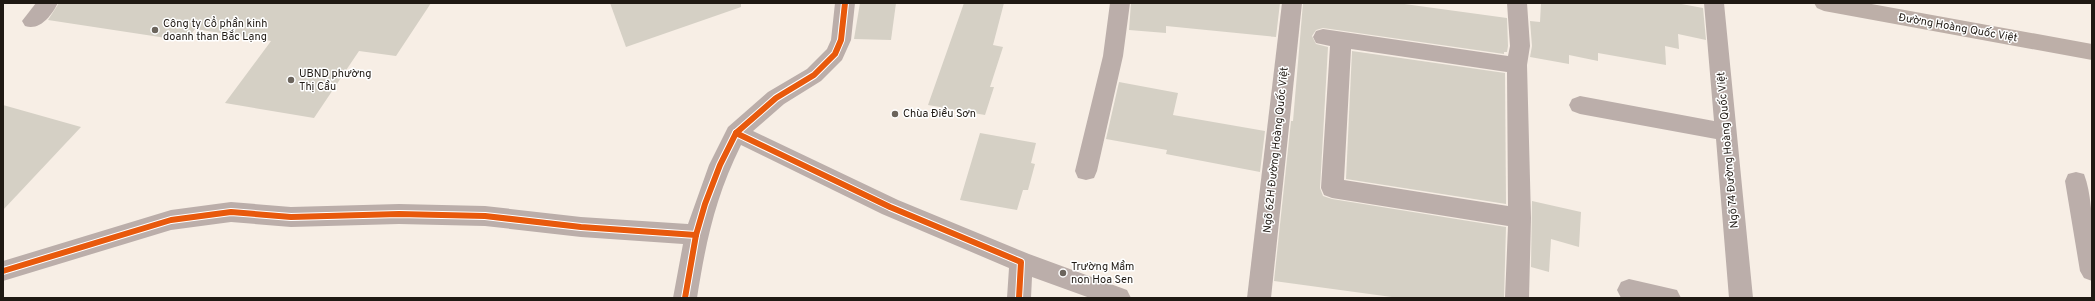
<svg xmlns="http://www.w3.org/2000/svg" width="2095" height="301" viewBox="0 0 2095 301" font-family="Overpass,sans-serif">
	<style>
		.building { fill: #d5d0c5 }
		.lines { fill: none; stroke-linecap: round; stroke-linejoin: round }
		.minor { fill: #bbaeaa; fill-rule: evenodd }
		.major { fill: #bdafa8; fill-rule: evenodd }
		.cycleway-casing { stroke: #fff; stroke-width: 8 }
		.cycleway { stroke: #e8590c; stroke-width: 6 }
		.poi-dot { fill: #6b645c; stroke: #fff; stroke-width: 1.5 }
		.labels { text-anchor: middle; dominant-baseline: central; stroke-width: 3; stroke-linejoin: round; paint-order: stroke }
		.poi-label { font-size: 11px; fill: #1f1913; stroke: #fff; text-anchor: start }
		.street-label { font-size: 11px; fill: #1f1913; stroke: #fff }
	</style>
	<rect width="100%" height="100%" fill="#f7eee5"/>
	<g class="building">
		<polygon points="59,3 431,3 396,56 359,51 314,118 225,103 271,41 195,29 186,41 48,20"/>
		<polygon points="610,3 741,3 741,7 626,47"/>
		<polygon points="860,3 896,3 891,40 854,39"/>
		<polygon points="964,3 1004,3 993,45 1003,47 990,87 994,87 985,115 928,105"/>
		<polygon points="1131,3 1280,3 1276,37 1166,26 1166,33 1129,30"/>
		<polygon points="1303,3 1397,3 1507,18 1508,46 1507,52 1504,52 1504,54 1323,28 1316,30 1312,36 1316,44 1328,47 1320,188 1323,196 1332,199 1506,227 1504,298 1399,298 1274,281 1291,121 1293,121"/>
		<polygon points="1541,3 1676,3 1703,8 1706,40 1678,34 1679,49 1665,46 1666,65 1598,53 1598,61 1569,55 1569,64 1530,57 1532,46 1530,21 1540,22"/>
		<polygon points="1352,51 1505,73 1506,204 1346,179"/>
		<polygon points="1119,82 1178,93 1173,115 1265,131 1260,172 1166,154 1167,150 1106,139"/>
		<polygon points="3,105 81,127 3,210"/>
		<polygon points="980,133 1036,143 1031,163 1035,164 1028,190 1023,190 1017,210 960,200"/>
		<polygon points="1532,201 1581,212 1579,247 1551,239 1549,272 1531,267"/>
	</g>
	<g class="lines">
		<g class="minor">
			<path d="M36,3H58C51,16 40,31 25,26L22,21Z"/>
			<path d="M835,3H855L851,40L842,60L821,81L784,104L753,131L898,200L1029,254L1127,290L1131,298H1090L1032,277L1031,298H1007L1009,268L882,214L741,145C715,198 706,241 697,298H673L683,244L581,237L485,226L399,224L291,227L231,222L171,230L3,281V261L171,210L231,202L291,207L399,204L485,206L581,217L688,224L709,165L728,127L768,92L807,69L827,49L831,40Z"/>
			<polygon points="1110,3 1130,3 1123,56 1097,171 1094,178 1086,180 1078,178 1075,171 1103,56"/>
			<polygon points="1282,3 1302,3 1271,298 1247,298"/>
			<path d="M1507,3H1527L1530,46L1527,65L1531,218L1529,298H1505L1508,226L1332,198L1324,195L1321,188L1330,46L1316,43L1313,37L1316,31L1323,29L1508,56L1510,46ZM1351,49L1507,72L1508,206L1344,180Z"/>
			<polygon points="1704,3 1724,3 1753,298 1729,298 1716,139 1580,114 1572,111 1569,105 1572,99 1580,96 1714,121"/>
			<path d="M2076,172L2084,174C2095,203 2092,250 2092,281L2084,278L2080,271L2065,181L2068,174Z"/>
			<polygon points="1629,279 1677,290 1681,298 1621,298 1617,290 1621,282"/>
		</g>
		<polygon class="major" points="1814,3 1866,3 2092,44 2092,60 1824,11 1817,8"/>
		<g class="cycleway-casing">
			<g id="cycleway">
				<polyline points="736,133 890,207 1021,262 1019,298"/>
				<polyline points="3,271 171,220 231,212 291,217 399,214 485,216 581,227 696,235"/>
				<polyline points="685,298 696,235 705,204 720,165 736,133 776,98 814,75 835,54 841,40 845,3"/>
			</g>
		</g>
		<use href="#cycleway" class="cycleway"/>
	</g>
	<g class="poi-dot">
		<circle cx="155" cy="30" r="4"/>
		<circle cx="291" cy="80" r="4"/>
		<circle cx="895" cy="114" r="4"/>
		<circle cx="1063" cy="273" r="4"/>
	</g>
	<g class="labels">
		<g class="poi-label">
			<text x="163" y="24">Công ty Cổ phần kinh<tspan x="163" dy="13">doanh than Bắc Lạng</tspan></text>
			<text x="299" y="74">UBND phường<tspan x="299" dy="13">Thị Cầu</tspan></text>
			<text x="903" y="114">Chùa Điều Sơn</text>
			<text x="1071" y="267">Trường Mầm<tspan x="1071" dy="13">non Hoa Sen</tspan></text>
		</g>
		<g class="street-label">
			<text transform="translate(1958 28) rotate(10)">Đường Hoàng Quốc Việt</text>
			<text transform="translate(1276 150) rotate(-84)">Ngõ 62H Đường Hoàng Quốc Việt</text>
			<text transform="translate(1728 150) rotate(-95)">Ngõ 74 Đường Hoàng Quốc Việt</text>
		</g>
	</g>
	<rect width="2095" height="301" fill="none" stroke="#1f1913" stroke-width="8"/>
</svg>
